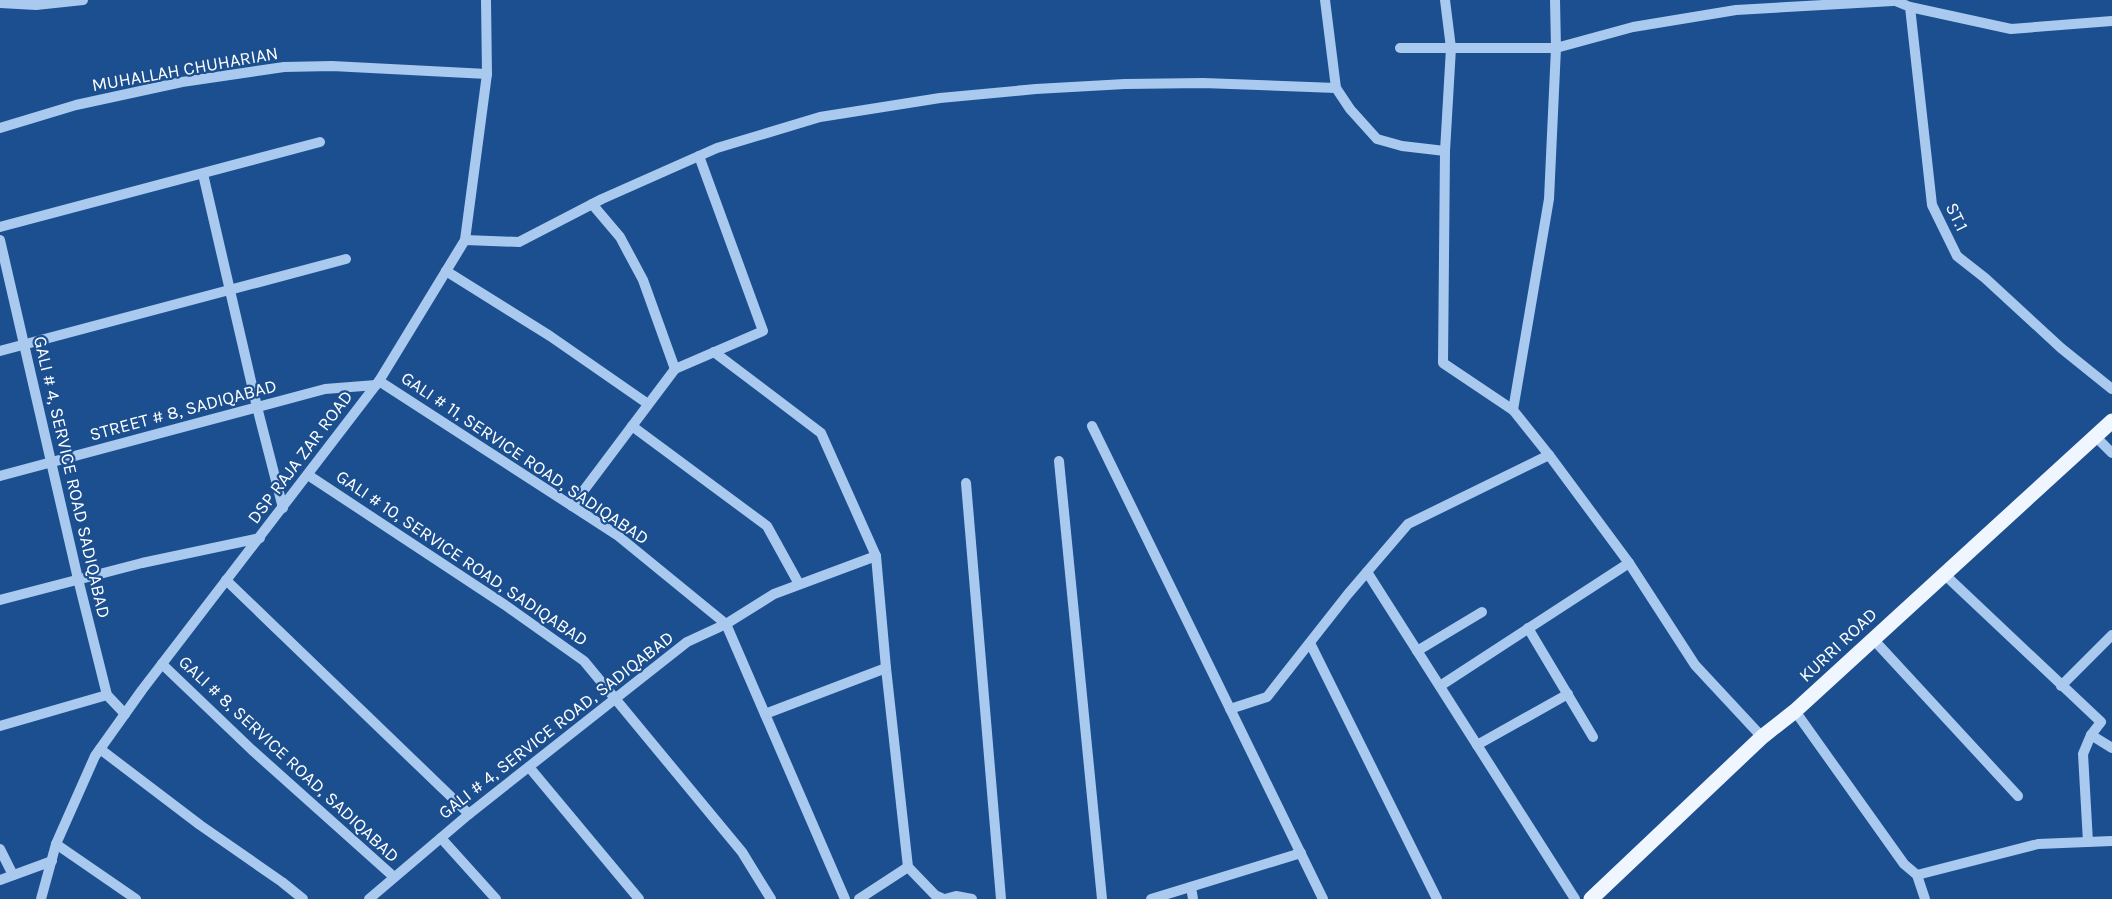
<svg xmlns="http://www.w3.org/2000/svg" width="2112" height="899" viewBox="0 0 2112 899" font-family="Karla,sans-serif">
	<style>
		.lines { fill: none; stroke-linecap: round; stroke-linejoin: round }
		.minor { stroke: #a9c9ee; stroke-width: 10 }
		.major { stroke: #f0f6ff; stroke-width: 15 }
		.labels { text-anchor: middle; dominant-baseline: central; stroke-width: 4.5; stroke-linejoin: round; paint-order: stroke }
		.street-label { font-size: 18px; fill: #fff; stroke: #1b4f8f }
	</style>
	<rect width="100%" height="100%" fill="#1b4f8f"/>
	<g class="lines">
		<g class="minor">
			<polyline points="1325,0 1336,88 1350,109 1377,139 1402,146 1445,151"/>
			<polyline points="1445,0 1451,48 1445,151 1443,363 1513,410 1549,455 1629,563 1695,665 1762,737"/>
			<polyline points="1893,0 1910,7 1932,205 1957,256 1985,278 2061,348 2112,389"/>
			<polyline points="0,3 36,5 83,0"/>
			<polyline points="1910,7 2011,29 2112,21"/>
			<polyline points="1400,48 1556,48 1633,27 1736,10 1893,1"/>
			<polyline points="0,128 76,105 182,82 284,67 332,66 487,74"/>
			<polyline points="203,174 257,407 283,508"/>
			<polyline points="592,204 620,237 643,280 675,369"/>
			<polyline points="0,227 320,142"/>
			<polyline points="0,240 78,579 107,695 125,714"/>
			<polyline points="465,240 519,242 602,199 717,148 820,117 940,98 1036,89 1125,84 1203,83 1336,88"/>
			<polyline points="446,271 550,336 648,404"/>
			<polyline points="0,351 346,259"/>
			<polyline points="714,352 821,433 876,556 886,668 908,867 935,895 944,899"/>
			<polyline points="379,381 617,535 726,624 845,899"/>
			<polyline points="1513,410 1549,199 1556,48 1555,0"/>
			<polyline points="632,426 767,526 799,584"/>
			<polyline points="1092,426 1323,899"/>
			<polyline points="2095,436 2112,453"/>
			<polyline points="1059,461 1102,899"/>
			<polyline points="308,475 505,605 584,661 742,852 771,899"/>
			<polyline points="0,476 325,389 376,385"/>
			<polyline points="966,483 1001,899"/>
			<polyline points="572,506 675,369 763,331 699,156"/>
			<polyline points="1367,572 1575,899"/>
			<polyline points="1943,573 2101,722 2091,735 2112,748"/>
			<polyline points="226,580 469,814"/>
			<polyline points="0,600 142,563 260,538"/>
			<polyline points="1528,628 1593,737"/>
			<polyline points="1873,639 2018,796"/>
			<polyline points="1310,643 1437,899"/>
			<polyline points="1417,651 1482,612"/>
			<polyline points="162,664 252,750 394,877"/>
			<polyline points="1440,686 1629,563"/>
			<polyline points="2061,686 2112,635"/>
			<polyline points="1230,709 1267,697 1348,594 1408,524 1549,455"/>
			<polyline points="1795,711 1904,864 1917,875 1925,899"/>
			<polyline points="765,714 886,668"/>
			<polyline points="0,726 107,695"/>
			<polyline points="1477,745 1568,694"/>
			<polyline points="100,749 200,825 282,882 303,899"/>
			<polyline points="529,767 639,899"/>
			<polyline points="441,838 496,899"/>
			<polyline points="2088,842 2083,754 2091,735"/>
			<polyline points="56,844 136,899"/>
			<polyline points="0,849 13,875"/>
			<polyline points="1917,875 2038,844 2112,841"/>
			<polyline points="0,880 52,861"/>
			<polyline points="1191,887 1193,899"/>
			<polyline points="41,899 56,844 95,756 142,690 379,381 465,240 487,74 486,0"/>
			<polyline points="369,899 469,814 687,642 726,624 774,594 876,556"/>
			<polyline points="859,899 908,867"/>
			<polyline points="945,899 956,896 972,899"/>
			<polyline points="1151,899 1301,853"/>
		</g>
		<polyline class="major" points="1591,899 1762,737 1795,711 2112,421"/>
	</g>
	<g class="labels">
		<g class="street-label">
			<text transform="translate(185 69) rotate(-10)">MUHALLAH CHUHARIAN</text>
			<text transform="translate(1957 217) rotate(64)">ST.1</text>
			<text transform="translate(183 410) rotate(-15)">STREET # 8, SADIQABAD</text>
			<text transform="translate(300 457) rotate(-53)">DSP RAJA ZAR ROAD</text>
			<text transform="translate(525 458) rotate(34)">GALI # 11, SERVICE ROAD, SADIQABAD</text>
			<text transform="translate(72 477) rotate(77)">GALI # 4, SERVICE ROAD SADIQABAD</text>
			<text transform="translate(462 558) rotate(34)">GALI # 10, SERVICE ROAD, SADIQABAD</text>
			<text transform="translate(1838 645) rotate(-43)">KURRI ROAD</text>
			<text transform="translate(556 725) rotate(-38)">GALI # 4, SERVICE ROAD, SADIQABAD</text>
			<text transform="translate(289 759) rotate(43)">GALI # 8, SERVICE ROAD, SADIQABAD</text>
		</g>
	</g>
</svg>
